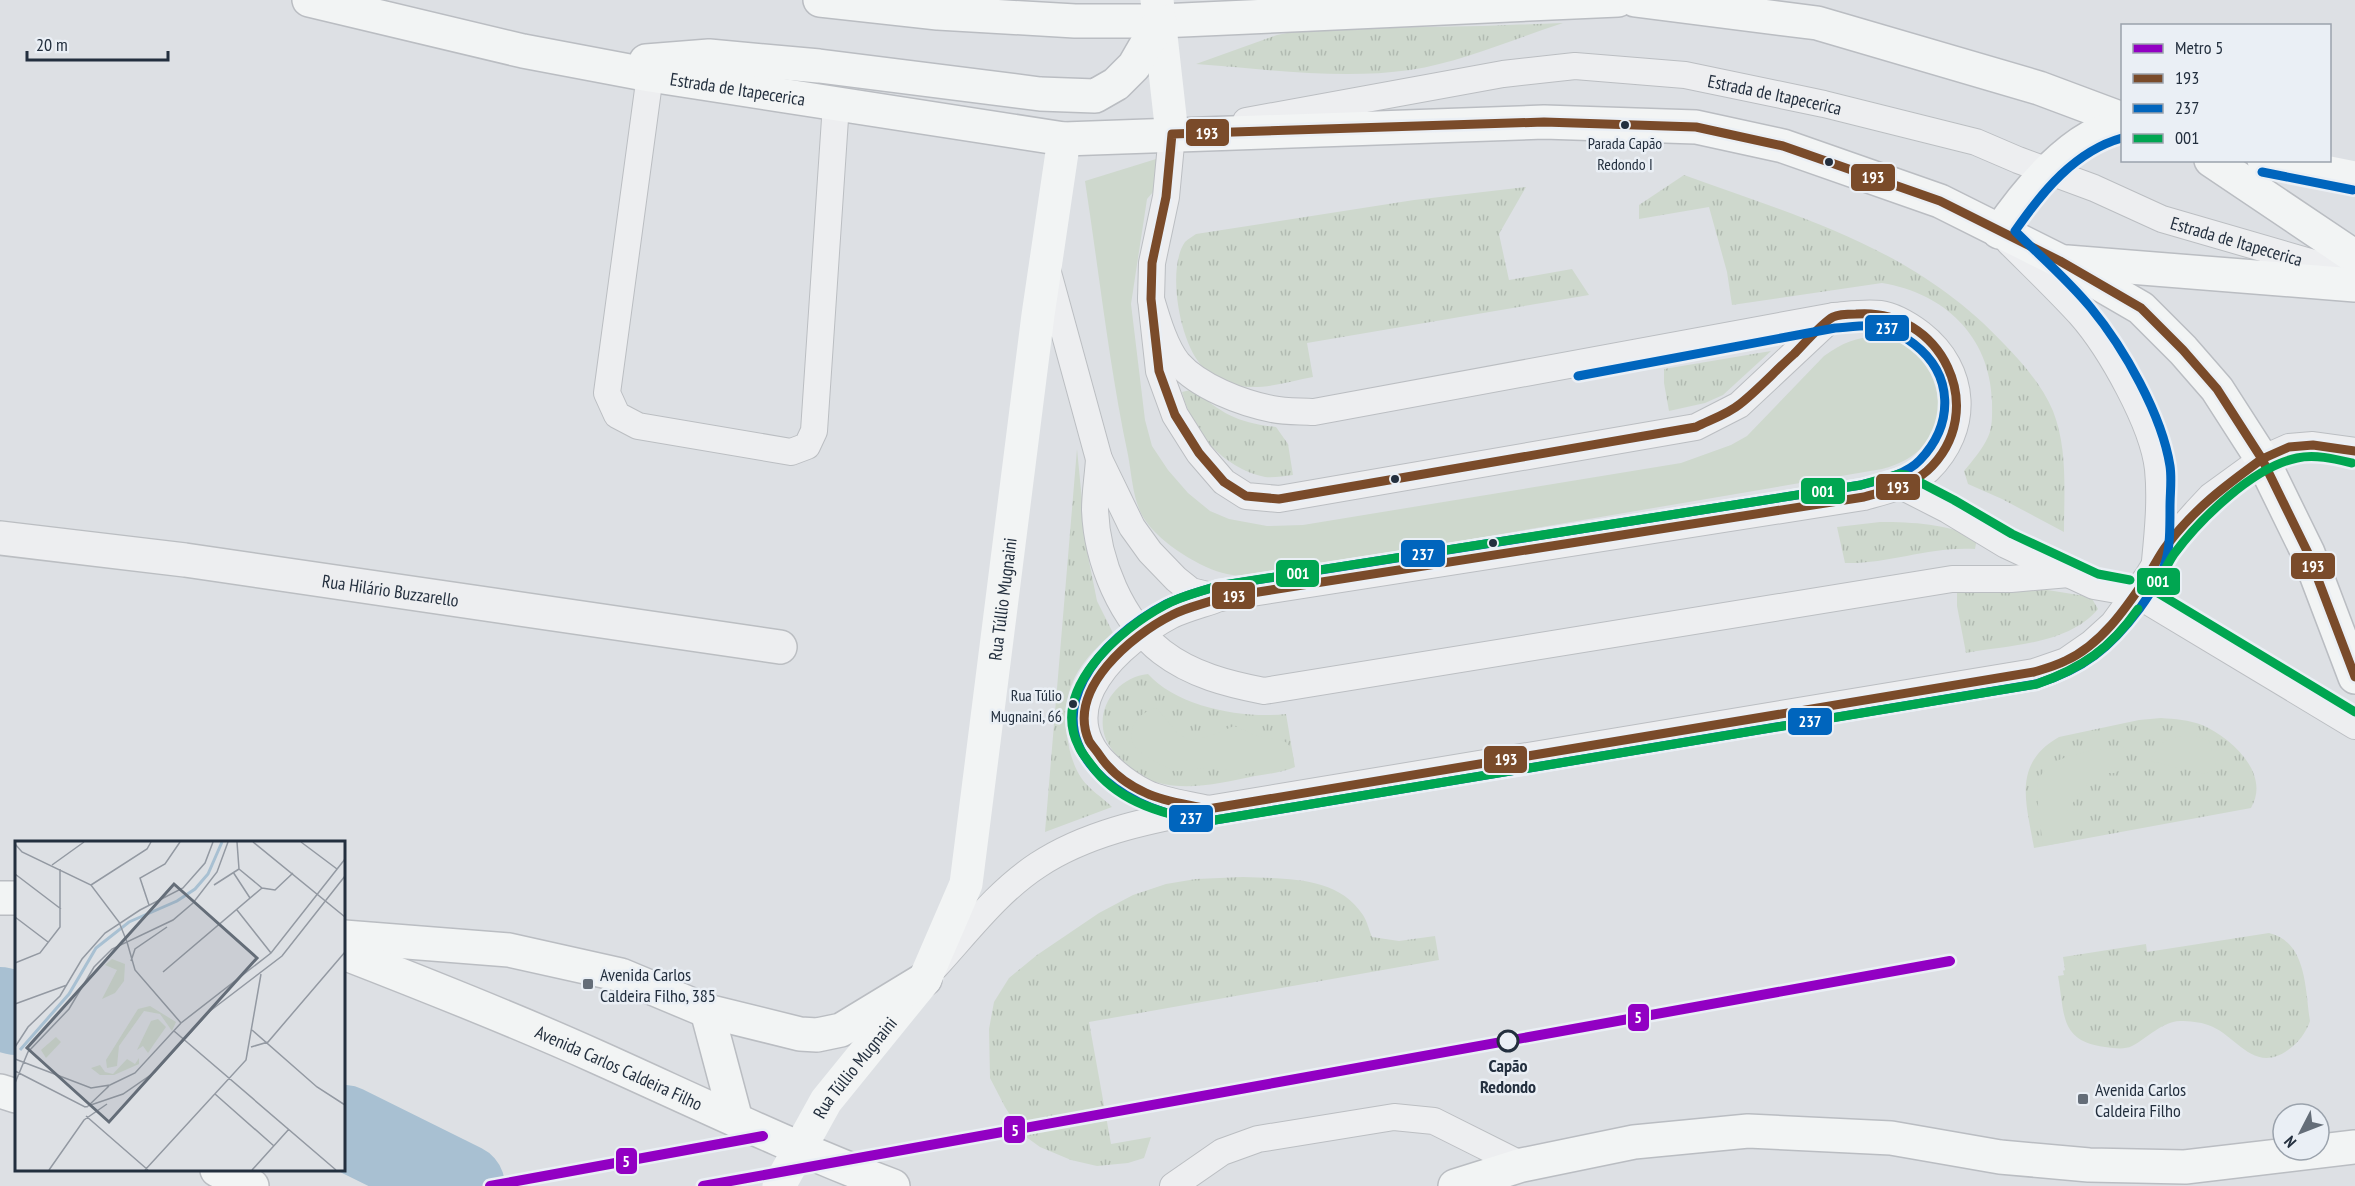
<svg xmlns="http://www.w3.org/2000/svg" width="2355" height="1186" viewBox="0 0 2355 1186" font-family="'PT Sans Narrow',sans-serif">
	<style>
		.grass { fill: url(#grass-tufts) }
		.green { fill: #ced8cd }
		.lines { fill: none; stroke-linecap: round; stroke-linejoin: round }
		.river { stroke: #a8c0d2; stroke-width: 84 }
		.lane-casing { stroke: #bbbec2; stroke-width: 28 }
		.street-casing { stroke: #bbbec2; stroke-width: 36 }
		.primary-casing { stroke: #babdc2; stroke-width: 36 }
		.lane { stroke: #edeef0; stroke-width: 26 }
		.street { stroke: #edeef0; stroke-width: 33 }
		.secondary { stroke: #f2f4f4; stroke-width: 33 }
		.primary { stroke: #f2f4f4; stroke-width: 33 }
		.bus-1-casing { stroke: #eaeff5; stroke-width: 14 }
		.bus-2-casing { stroke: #eaeff5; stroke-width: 14 }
		.bus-3-casing { stroke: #eaeff5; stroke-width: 14 }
		.bus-1 { stroke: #7a4b2a; stroke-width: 9 }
		.bus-2 { stroke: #0065bd; stroke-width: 9 }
		.bus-3 { stroke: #00a651; stroke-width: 9 }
		.metro-1-casing { stroke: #eaeff5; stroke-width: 15 }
		.metro-1 { stroke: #9200c3; stroke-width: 10 }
		.bus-dot { fill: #232f3e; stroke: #eaeff5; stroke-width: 2 }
		.poi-dot { fill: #646d78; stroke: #eaeff5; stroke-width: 2 }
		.stop-dot { fill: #eaeff5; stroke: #232f3e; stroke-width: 3 }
		.labels { text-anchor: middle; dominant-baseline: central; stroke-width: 5; stroke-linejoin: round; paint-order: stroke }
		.bus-label { font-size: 16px; fill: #232f3e; stroke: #eaeff5 }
		.street-label { font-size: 18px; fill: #232f3e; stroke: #eaeff5 }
		.poi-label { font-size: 18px; fill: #232f3e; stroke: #eaeff5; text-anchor: start }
		.stop-label { font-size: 18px; font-weight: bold; fill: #232f3e; stroke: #eaeff5 }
		.inset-river { fill: none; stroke: #a8c0d2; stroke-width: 3 }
		.inset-road { fill: none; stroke: #9399a2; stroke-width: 1.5 }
		.view { fill: #646d78; fill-opacity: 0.15; stroke: #646d78; stroke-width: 3 }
		.inset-edge { fill: none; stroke: #232f3e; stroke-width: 3 }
		.line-badge { stroke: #eaeff5; stroke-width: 2 }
		.badge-label { font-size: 16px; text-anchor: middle; font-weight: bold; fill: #fff }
	</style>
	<defs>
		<pattern id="grass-tufts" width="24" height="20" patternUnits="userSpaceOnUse" patternTransform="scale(1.5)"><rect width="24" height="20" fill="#ced8cd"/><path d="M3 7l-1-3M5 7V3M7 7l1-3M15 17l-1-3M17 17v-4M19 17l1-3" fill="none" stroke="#b1bab1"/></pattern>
	</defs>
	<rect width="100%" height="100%" fill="#dde0e4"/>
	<g class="grass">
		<path d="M1563,23C1513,39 1462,62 1410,70C1339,80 1267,69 1196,64L1277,35L1307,29L1482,26Z"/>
		<path d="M1684,175C1803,218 1916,249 2005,345C2024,365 2042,385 2053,411C2068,449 2064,492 2064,532L2002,499L1968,484L1964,471C1973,460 1982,450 1988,437C1993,426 1992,413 1992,401C1990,336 1944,293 1882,283L1732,305L1727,272L1709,207L1639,219V205Z"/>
		<path d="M1526,187L1499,234L1509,280L1572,269L1589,295L1307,343L1313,377C1285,382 1250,395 1223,380C1217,377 1209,372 1204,368C1180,346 1166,269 1185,242C1188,239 1193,236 1196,234L1414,200Z"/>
		<polygon points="1771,351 1723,395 1705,403 1669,411 1664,383 1664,369"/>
		<path d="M1194,389C1221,414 1239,423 1276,427L1288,444L1293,475C1284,476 1273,478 1265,477C1223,468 1192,432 1182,392Z"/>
		<path d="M1077,449L1087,551L1097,601L1113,633C1078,663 1061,688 1067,736C1069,750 1073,766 1082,779C1089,789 1103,798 1112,807L1045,832Z"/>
		<path d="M1880,522C1914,522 1946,524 1977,538L1975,549C1931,546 1889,564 1845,563L1837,527Z"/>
		<path d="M2029,587L2091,597L2098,609C2068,645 2008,645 1966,653L1957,606V592Z"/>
		<path d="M1148,674C1177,707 1244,719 1286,714L1295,767C1283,772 1268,774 1255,776C1216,784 1170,796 1134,772C1123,764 1110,750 1105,737C1095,707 1118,677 1148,674Z"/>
		<path d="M2161,718C2175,719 2189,720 2202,725C2232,738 2271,774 2251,808L2034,848C2027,805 2011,764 2059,737L2139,720Z"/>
		<path d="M1243,877C1285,879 1337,875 1363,915C1367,921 1369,930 1372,937L1399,941L1435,936L1439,960L1089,1022L1111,1144L1151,1137L1144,1158L1128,1163L1097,1166L1071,1160L1040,1147L1022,1134L1005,1107L990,1078L989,1029L994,1002L1009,978L1037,955L1099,913L1133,895L1166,884L1196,879Z"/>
		<path d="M2269,933C2307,942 2305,989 2310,1021C2306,1033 2298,1043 2288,1050C2253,1075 2236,1034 2208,1025C2200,1022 2189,1021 2180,1021C2161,1022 2148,1038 2132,1046C2124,1050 2114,1048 2105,1047C2059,1041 2065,1014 2058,976L2064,975L2063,971L2065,970L2063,957L2146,944L2147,952Z"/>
	</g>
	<g class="green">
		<path d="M1182,151L1159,185L1147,199L1131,304L1145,420L1152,446L1168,470L1188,493L1210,511L1229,519L1267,526L1303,525L1681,463L1731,445L1747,436L1824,356C1920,283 1994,441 1882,469L1255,576C1246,576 1236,576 1227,574C1202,569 1160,543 1145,520C1133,503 1132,476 1128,455C1109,365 1099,272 1085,181Z"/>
		<path d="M1157,708L1177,733L1189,740L1210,736L1234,726C1243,729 1252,735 1262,737C1281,742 1289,735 1294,760L1286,768L1280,771L1270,770L1240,775C1231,768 1207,767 1195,769C1187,770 1181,773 1173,770C1162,766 1140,755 1134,745C1125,727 1141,711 1157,708Z"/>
		<path d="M2181,736H2194L2209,741L2217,769L2205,774L2150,761C2158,745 2164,739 2181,736Z"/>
		<path d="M2123,746L2126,766L2115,773H2096L2068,809L2065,817L2071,841L2043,846C2042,833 2035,793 2038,782C2047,752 2097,751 2123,746Z"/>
	</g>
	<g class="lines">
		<g class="river">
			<polyline points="0,1009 16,1013"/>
			<polyline points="344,1127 463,1186"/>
		</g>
		<g class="lane-casing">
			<g id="lane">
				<polyline points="650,75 607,393 617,415 638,426 791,452 807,446 814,431 836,104"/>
				<path id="s1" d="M1246,121L1503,74L1575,66L1685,75L1824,104L1976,142L2018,160L2094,188L2162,219L2355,275"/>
				<polyline points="1189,131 1172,134 1166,197 1152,263 1151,299 1159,371 1175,415 1199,453 1224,482 1246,496 1279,499 1696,427 1739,405 1834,316"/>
				<path d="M2009,242C2033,266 2057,289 2080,314C2110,348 2153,424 2158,469C2161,499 2158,531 2155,561"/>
				<polyline points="1047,269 1099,459 1132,527 1150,552 1176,579 1191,591 1220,598"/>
				<path d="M1151,299C1157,319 1165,347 1178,363C1199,387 1242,403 1272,409C1286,412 1300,411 1314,412L1834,316C1848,315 1865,312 1880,314C1895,316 1909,325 1921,334C1967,370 1970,429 1928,470C1912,485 1885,491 1864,497L1220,598C1204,604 1187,608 1172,615C1121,642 1048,706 1105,763C1117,775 1130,785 1146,793C1165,802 1187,804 1208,809L2034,672L2066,661L2092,643L2113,624L2148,576L2166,546L2196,512L2211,496L2262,459L2289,447L2313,445L2355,451"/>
				<path d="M1099,459C1098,476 1095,493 1095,510C1097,561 1121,620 1162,652C1192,675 1228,684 1264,691L1952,579H2011L2069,574"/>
				<polyline points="1901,486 1948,510 2006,545 2094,586 2134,593 2355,726"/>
				<path d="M936,966C968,931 998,891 1038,865C1085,834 1144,821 1199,811"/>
				<polyline points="1173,1186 1222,1152 1258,1139 1394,1117 1434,1121 1522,1165"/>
			</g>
		</g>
		<g class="street-casing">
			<g id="street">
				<path id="s2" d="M0,538L185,560L780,647"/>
			</g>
		</g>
		<g class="primary-casing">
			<g id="primary">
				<path id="s4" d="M309,0L523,51L650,75L1064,139L1544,122L1696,127L1783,146L1940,201L2060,261L2141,308L2183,350L2217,389L2262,459L2308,553L2355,677"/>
				<polyline points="820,0 938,13 1075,21 1160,21 1618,0"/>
				<polyline points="1635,0 1817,23 2039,88 2122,119"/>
				<polyline points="646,61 709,56 819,66 1040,94 1095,96 1116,84 1134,66 1160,21"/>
				<polyline points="2211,160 2355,257"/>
				<path d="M1999,232C2025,194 2074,132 2122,126"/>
				<polyline points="2067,262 2355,285"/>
				<polyline points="0,898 16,898"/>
				<polyline points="344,937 509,950 621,975 707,1011 800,1034 817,1035 841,1030 925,979"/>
				<path id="s5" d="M344,953C429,986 513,1019 597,1057C695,1101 792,1148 893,1186"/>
				<polyline points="707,1011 736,1120"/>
				<polyline points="0,1091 16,1096"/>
				<polyline points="217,1170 252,1186"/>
				<polyline points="1455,1186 1522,1165 1634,1142 1748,1131 1891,1138 2000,1157 2089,1165 2185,1167 2355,1147"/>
			</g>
		</g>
		<use href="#lane" class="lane"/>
		<use href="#street" class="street"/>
		<g class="secondary">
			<polyline points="1157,0 1172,134"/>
			<polyline points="2264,160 2355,178"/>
			<path id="s3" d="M779,1186L826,1101L925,979L966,884L1038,315L1064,139"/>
		</g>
		<use href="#primary" class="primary"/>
		<g class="bus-1-casing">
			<g id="bus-1">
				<path d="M1544,122L1696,127L1783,146L1940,201L2060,261L2141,308L2183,350L2217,389L2262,459C2225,486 2195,508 2167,545C2159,555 2154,567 2147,577C2126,608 2101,645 2065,661C2055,666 2044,669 2034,672L1208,809C1187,804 1165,802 1146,793C1128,785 1111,772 1100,756C1097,751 1092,746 1089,741C1066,689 1132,635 1172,615C1187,607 1204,604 1220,598L1864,497C1885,491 1910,486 1927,471C1992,411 1941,307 1856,314C1850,314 1839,314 1833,317C1823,322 1803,345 1794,354C1776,370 1759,389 1740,404C1728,414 1710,420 1696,427L1279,499L1246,496L1224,482L1199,453L1175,415L1159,371L1151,299L1152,263L1166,197L1172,134Z"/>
				<polyline points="2262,459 2308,553 2355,677"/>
				<polyline points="2262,459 2289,447 2313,445 2355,451"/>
			</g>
		</g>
		<g class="bus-2-casing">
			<g id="bus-2">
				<polyline points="2262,172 2353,190"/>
				<path d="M1578,376L1835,328C1849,327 1864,325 1877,326C1891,327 1903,336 1914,344C1954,375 1954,424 1920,460C1906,475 1880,480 1861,485L1218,586C1201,591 1182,596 1166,604C1101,638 1032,714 1104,779C1134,805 1170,817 1209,821L2036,684C2084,669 2110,648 2140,608C2169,567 2170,556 2170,507C2170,493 2172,479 2170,466C2162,415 2124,348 2091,308C2069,281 2040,256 2015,231C2042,192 2075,151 2122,138"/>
			</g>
		</g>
		<g class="bus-3-casing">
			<g id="bus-3">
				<path d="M2352,463C2335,459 2315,454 2297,458C2253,467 2200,519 2174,554C2166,566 2161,579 2153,590L2355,712"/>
				<path d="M2130,580L2098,574L2012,534L1954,500L1906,475L1899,474L1861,485L1217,586C1200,592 1181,596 1165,605C1120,629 1049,689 1079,747C1082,754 1088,760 1092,766C1118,802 1167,816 1209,821L2037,684C2082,668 2110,649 2138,609"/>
			</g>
		</g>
		<use href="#bus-1" class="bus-1"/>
		<use href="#bus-2" class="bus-2"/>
		<use href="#bus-3" class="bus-3"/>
		<g class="metro-1-casing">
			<g id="metro-1">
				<polyline points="490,1186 763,1136"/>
				<polyline points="703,1186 1950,961"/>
			</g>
		</g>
		<use href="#metro-1" class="metro-1"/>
	</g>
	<g class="bus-dot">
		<circle cx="1625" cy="125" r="5"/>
		<circle cx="1829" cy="162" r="5"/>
		<circle cx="1395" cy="479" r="5"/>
		<circle cx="1493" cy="543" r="5"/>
		<circle cx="1073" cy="704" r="5"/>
	</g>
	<g class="poi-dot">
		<rect x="582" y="978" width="12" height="12" rx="3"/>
		<rect x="2077" y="1093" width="12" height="12" rx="3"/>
	</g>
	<circle class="stop-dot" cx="1508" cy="1041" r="10"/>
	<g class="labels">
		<g class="bus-label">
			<text x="1625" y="143">Parada Capão<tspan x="1625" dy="21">Redondo I</tspan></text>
			<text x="1062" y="695" text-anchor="end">Rua Túlio<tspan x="1062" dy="21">Mugnaini, 66</tspan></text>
		</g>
		<g class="street-label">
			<text stroke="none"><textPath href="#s4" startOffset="438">Estrada de Itapecerica</textPath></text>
			<text stroke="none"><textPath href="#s1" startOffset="536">Estrada de Itapecerica</textPath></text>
			<text stroke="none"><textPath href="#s1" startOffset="1022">Estrada de Itapecerica</textPath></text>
			<text stroke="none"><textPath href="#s2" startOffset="394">Rua Hilário Buzzarello</textPath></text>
			<text stroke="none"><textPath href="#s3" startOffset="645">Rua Túllio Mugnaini</textPath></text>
			<text stroke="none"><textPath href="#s5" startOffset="298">Avenida Carlos Caldeira Filho</textPath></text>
			<text stroke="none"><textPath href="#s3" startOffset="141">Rua Túllio Mugnaini</textPath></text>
		</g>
		<g class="poi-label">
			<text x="600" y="974">Avenida Carlos<tspan x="600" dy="21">Caldeira Filho, 385</tspan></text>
			<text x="2095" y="1089">Avenida Carlos<tspan x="2095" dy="21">Caldeira Filho</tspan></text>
		</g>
		<g class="stop-label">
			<text x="1508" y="1065">Capão<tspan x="1508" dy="21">Redondo</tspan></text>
		</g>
	</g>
	<g transform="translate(15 841)">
		<rect width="330" height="330" fill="#dde0e4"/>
		<path d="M97,118L110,123L109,140L100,152L87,158L102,129L90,124ZM143,178L151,186L139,203L133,212L128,205L122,209L136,180ZM41,196L46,201L31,217L26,209ZM112,218L120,223L124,217V223L99,234H85L76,227L85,224L90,231L98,233Z" fill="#ced8cd"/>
		<path d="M135,165L161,181L157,190L145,173L129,170L104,205L102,225L92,227L91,219L123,168Z" fill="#ced8cd"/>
		<path class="inset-river" d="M5,209L54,153L81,107L114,81L162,60L180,48L193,33L207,1"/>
		<path class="inset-road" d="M238,1L330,76M286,1L322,28M0,3L7,11L76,44L104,81L112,101M37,24L69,1M224,28L247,47L260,49L278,32M218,31L235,57M0,33L46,68M76,44L132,8L136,1M199,44L224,28L222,1M134,64L125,37L150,23L165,1M222,69L256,112M0,76L33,101M112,101L120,129L166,182M116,120L120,108L152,86M0,122L25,112L45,86V28M148,131L247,47M0,163L52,144M237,189L302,246L330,264M159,190L321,329M0,206L13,186L45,155L67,118L90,92L125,69L168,47L190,22L198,1M236,206L253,201L330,111M0,218L76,247L95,244L120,232L166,182L256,112L330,18M0,230L70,266L108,253L140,231L195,170L267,115L330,35M0,242L13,211L54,168L79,126L97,108L158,79L178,62L202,31L213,1M200,253L259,305M72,266L94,245M71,275L133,329M34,329L69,279L92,263M130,329L231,219L246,133M237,329L274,288"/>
		<path class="view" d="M159,43L242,117L94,281L12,207Z"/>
		<rect width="330" height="330" class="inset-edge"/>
	</g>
	<g class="line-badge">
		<rect x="1185" y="118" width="45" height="29" rx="6" fill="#7a4b2a"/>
		<rect x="1850" y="163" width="46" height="29" rx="6" fill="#7a4b2a"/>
		<rect x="1864" y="314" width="46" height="28" rx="6" fill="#0065bd"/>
		<rect x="1875" y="473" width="46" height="28" rx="6" fill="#7a4b2a"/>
		<rect x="1800" y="477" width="46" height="28" rx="6" fill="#00a651"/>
		<rect x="1400" y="539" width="46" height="29" rx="6" fill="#0065bd"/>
		<rect x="2290" y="552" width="46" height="28" rx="6" fill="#7a4b2a"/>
		<rect x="1275" y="559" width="45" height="29" rx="6" fill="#00a651"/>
		<rect x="2136" y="567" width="45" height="29" rx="6" fill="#00a651"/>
		<rect x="1211" y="581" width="45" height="29" rx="6" fill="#7a4b2a"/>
		<rect x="1787" y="707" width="46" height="29" rx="6" fill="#0065bd"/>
		<rect x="1483" y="745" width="45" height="29" rx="6" fill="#7a4b2a"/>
		<rect x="1168" y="804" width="46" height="29" rx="6" fill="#0065bd"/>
		<rect x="1627" y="1003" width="23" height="29" rx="6" fill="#9200c3"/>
		<rect x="1003" y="1115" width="23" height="29" rx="6" fill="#9200c3"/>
		<rect x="615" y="1147" width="23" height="28" rx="6" fill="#9200c3"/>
	</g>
	<g class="badge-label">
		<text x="1207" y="139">193</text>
		<text x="1873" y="183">193</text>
		<text x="1887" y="334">237</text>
		<text x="1898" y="493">193</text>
		<text x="1823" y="497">001</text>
		<text x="1423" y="560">237</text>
		<text x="2313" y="572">193</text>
		<text x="1298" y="579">001</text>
		<text x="2158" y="587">001</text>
		<text x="1234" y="602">193</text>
		<text x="1810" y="727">237</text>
		<text x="1506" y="765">193</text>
		<text x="1191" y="824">237</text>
		<text x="1638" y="1023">5</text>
		<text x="1015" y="1136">5</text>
		<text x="626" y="1167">5</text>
	</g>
	<rect x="2121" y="24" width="210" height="138" fill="#eaeff5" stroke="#9aa2ac" stroke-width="1.5"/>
	<rect x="2133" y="44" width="30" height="9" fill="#9200c3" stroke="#9aa2ac" stroke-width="1.5"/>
	<text x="2175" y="54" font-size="18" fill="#232f3e">Metro 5</text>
	<rect x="2133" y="74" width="30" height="9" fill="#7a4b2a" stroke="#9aa2ac" stroke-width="1.5"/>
	<text x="2175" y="84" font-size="18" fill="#232f3e">193</text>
	<rect x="2133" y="104" width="30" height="9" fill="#0065bd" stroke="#9aa2ac" stroke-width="1.5"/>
	<text x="2175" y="114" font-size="18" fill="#232f3e">237</text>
	<rect x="2133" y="134" width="30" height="9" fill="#00a651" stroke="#9aa2ac" stroke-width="1.5"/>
	<text x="2175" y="144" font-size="18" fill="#232f3e">001</text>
	<g transform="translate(2301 1132) rotate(228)"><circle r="28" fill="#eaeff5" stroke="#9aa2ac" stroke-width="1.5"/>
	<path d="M0-4.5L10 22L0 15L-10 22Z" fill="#646d78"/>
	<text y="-9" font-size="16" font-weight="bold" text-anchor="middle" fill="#232f3e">N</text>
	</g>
	<path d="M27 51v9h141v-9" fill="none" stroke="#232f3e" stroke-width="3"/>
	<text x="36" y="51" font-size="18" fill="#232f3e" stroke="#eaeff5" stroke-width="4.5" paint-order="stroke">20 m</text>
</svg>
